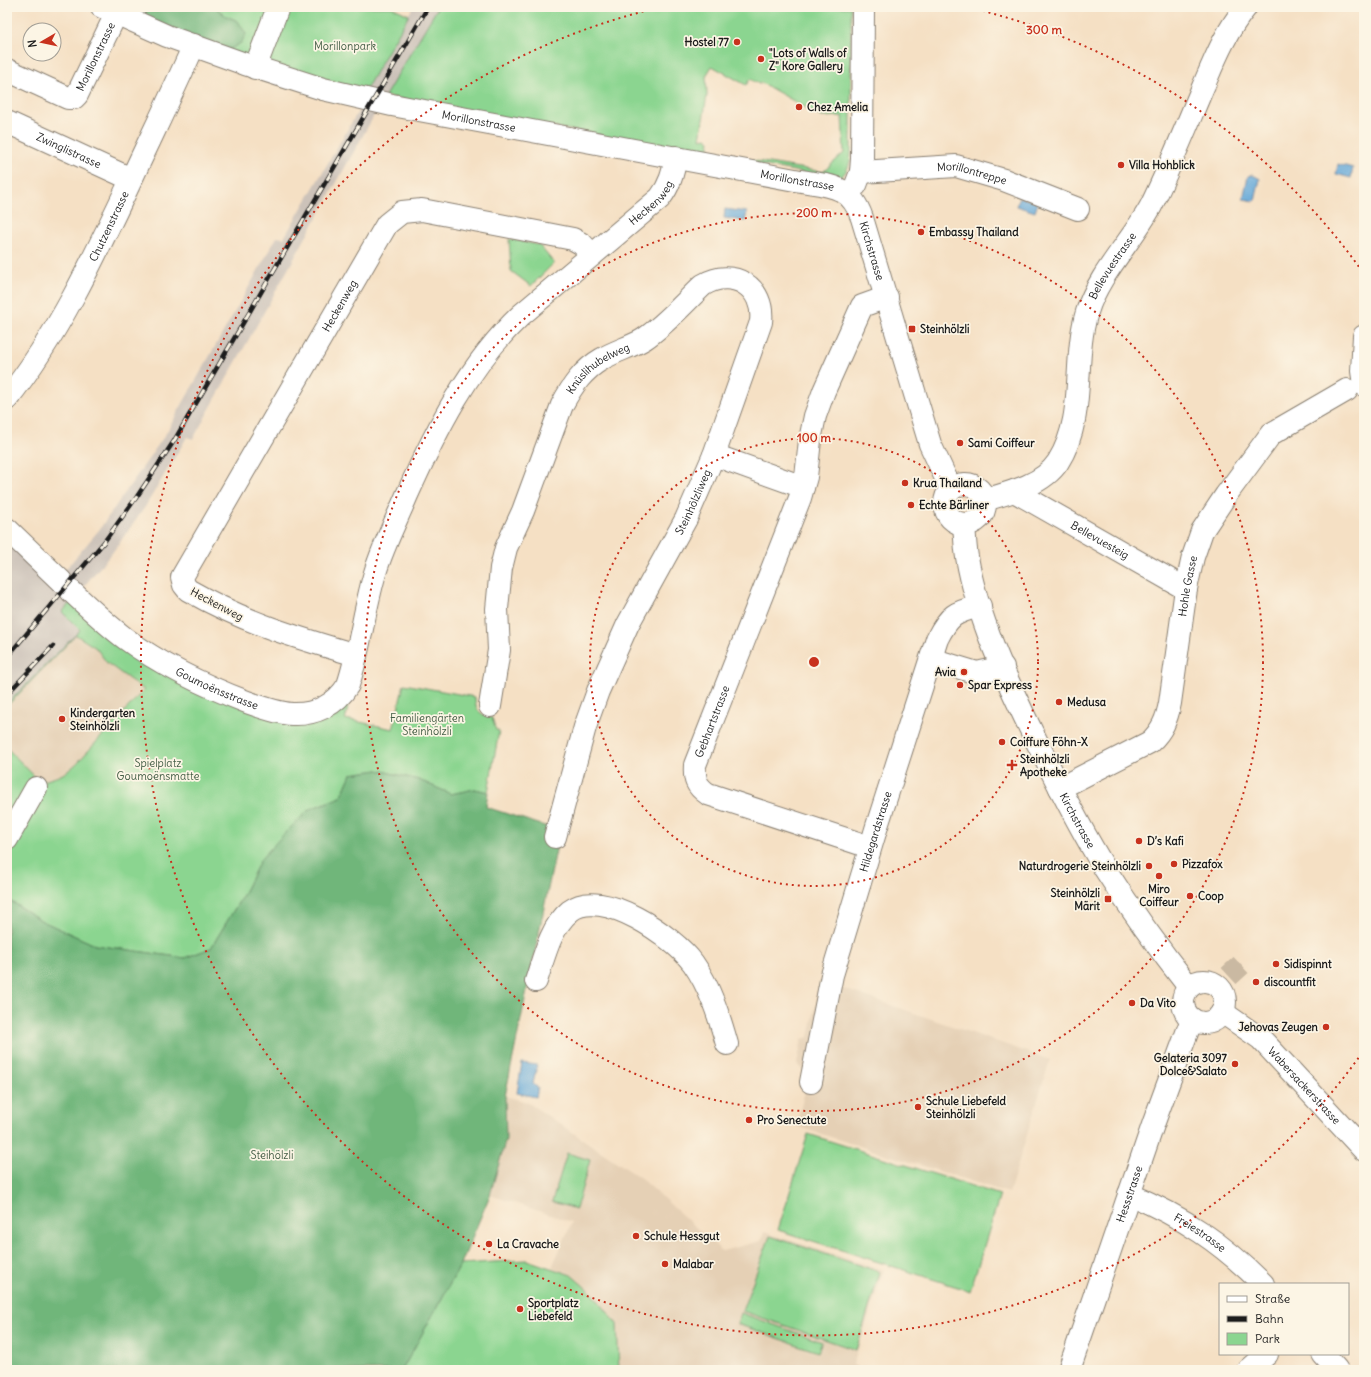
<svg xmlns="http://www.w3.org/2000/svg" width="1371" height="1377" viewBox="0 0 1371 1377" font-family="Delius,sans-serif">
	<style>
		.built { fill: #e5d0b5 }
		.industrial { fill: #ccc2b9 }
		.green { fill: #8bd590; stroke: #547856; fill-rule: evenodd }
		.forest { fill: #70b67a; stroke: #46694b }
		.water { fill: #63a7d8; stroke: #40627a }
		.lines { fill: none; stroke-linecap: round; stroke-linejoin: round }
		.minor-tunnel { stroke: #cab9a2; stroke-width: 22; stroke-dasharray: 22 11; stroke-linecap: butt }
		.minor-casing { stroke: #887e70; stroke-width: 24 }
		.minor { stroke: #fff; stroke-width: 22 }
		.rail-casing { stroke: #1c1c1c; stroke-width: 4.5 }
		.rail { stroke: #fcf5e5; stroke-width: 3; stroke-dasharray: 9; stroke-linecap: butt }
		.ring { fill: none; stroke: #c8321e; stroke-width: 2; stroke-dasharray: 2 4 }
		.poi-dot { fill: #c8321e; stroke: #fcf5e5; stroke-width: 1.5 }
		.labels { text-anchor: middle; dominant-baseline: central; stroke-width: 3.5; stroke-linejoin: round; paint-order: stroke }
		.poi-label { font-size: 11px; font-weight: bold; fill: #1c1c1c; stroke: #fcf5e5; text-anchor: start }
		.park-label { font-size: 11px; fill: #435d45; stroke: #fcf5e5 }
		.street-label { font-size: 11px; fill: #1c1c1c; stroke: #fcf5e5 }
		.centre { fill: #c8321e; stroke: #fcf5e5; stroke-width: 2 }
		.ring-label { font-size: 12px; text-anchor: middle; font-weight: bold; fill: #c8321e; stroke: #fcf5e5; stroke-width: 3.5; stroke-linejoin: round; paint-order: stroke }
	</style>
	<rect width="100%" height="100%" fill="#fcf5e5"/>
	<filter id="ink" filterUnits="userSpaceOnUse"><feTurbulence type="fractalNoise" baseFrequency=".025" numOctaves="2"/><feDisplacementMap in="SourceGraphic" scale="8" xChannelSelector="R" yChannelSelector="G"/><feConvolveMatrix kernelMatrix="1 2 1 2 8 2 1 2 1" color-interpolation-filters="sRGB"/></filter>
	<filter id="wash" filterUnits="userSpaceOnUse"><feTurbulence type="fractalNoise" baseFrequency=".012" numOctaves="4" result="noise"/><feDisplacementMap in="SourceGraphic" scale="16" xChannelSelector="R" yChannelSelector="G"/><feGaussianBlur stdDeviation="0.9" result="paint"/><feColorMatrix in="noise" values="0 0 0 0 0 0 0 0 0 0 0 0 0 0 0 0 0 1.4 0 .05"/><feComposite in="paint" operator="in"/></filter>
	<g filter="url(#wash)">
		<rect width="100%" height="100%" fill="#f5e0c4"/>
		<g class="built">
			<polygon points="76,635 96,648 107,663 144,690 71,769 56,779 40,783 7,748 7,706"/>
			<polygon points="821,981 1050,1060 1009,1193 796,1126 806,1087 807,1073 797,1064 802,1039 809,1037"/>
			<polygon points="505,1096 527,1102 642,1179 722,1251 761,1241 764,1232 884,1270 853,1365 865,1370 619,1370 617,1324 571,1275 552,1267 572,1222 490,1195 506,1139"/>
		</g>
		<polygon class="industrial" points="413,7 438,7 385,96 193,439 187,437 145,507 112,553 62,612 80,630 7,704 7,538 54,583 99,530 165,435 277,237 284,238 359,110 365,91"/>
		<g class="green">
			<polygon points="215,7 392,7 409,15 365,91 227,51 238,21 226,16"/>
			<path d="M438,7H851V154C850,165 847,173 838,179L385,96ZM712,66L746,85L750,79L759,84L760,82L822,117L842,116L844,153L823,172L708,153L710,141L706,138L700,139L707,95L706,76Z"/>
			<polygon points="509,239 539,245 554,263 531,286 511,271"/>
			<path d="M72,601L96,623L275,712L345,698C349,706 348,711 345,719L393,729L404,684L475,697C475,711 480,714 492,718L496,730L499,731L488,792L475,789L451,794L419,780L378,770L351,774L341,797L310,809L261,859L243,895L211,948L184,958L95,945L42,921L7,899V748L40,782C59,776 64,776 79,761L144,690L107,663L96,648L76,635L7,706V704L80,630L62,612Z"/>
			<polygon points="808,1134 1000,1195 970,1291 778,1230"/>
			<polygon points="567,1153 590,1160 576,1209 552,1202"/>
			<polygon points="770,1236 880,1272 856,1350 742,1311"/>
			<polygon points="527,1260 571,1275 593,1294 617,1324 619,1370 402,1370 461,1264"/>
			<polygon points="741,1313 822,1342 818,1352 737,1324"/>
		</g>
		<g class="forest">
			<polygon points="119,7 215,7 226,16 238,21 246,34 241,43 227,51"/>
			<polygon points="378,770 419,780 451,794 475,789 488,792 486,807 560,831 505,1096 506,1139 490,1195 461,1264 402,1370 7,1370 7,899 42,921 95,945 185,958 211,948 243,895 261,859 284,834 310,809 341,797 351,774"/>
		</g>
		<g class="water">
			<polygon points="1338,164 1353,168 1351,178 1336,174"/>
			<polygon points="1253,175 1260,179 1255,201 1243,199 1248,176"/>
			<polygon points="1020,197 1038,203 1035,212 1016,206"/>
			<polygon points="725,209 747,212 745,221 724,218"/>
			<polygon points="522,1063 537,1065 533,1084 538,1088 536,1097 517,1093"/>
		</g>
	</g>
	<g filter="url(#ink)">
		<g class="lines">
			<polyline class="minor-tunnel" points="1229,976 1241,965"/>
			<g class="minor-casing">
				<g id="minor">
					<path id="s1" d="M102,7L167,36L245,64L323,89L392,105L795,180C828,186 850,183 862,218L930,444L951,489"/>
					<polyline points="255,68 277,10"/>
					<path id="s2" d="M7,70L68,98H74L77,95L116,14"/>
					<path id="s3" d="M7,122L131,179"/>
					<path id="s4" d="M861,172L956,166L1004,180L1078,209"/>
					<polyline points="856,185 861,172 862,159 863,7"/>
					<polyline points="1364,336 1362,371 1364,385"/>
					<path id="s5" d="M7,399C60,332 95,256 131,180C152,135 174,90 194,45"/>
					<circle cx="965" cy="504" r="20"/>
					<path id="s6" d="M1014,491L1186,589"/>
					<path id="s7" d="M984,500C1009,493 1043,485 1058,462C1087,416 1072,361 1087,312C1098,275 1132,241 1151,206C1170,167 1186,127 1203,87C1215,59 1226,31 1246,7"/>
					<path id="s8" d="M964,524C965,535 965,546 967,557C977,616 1006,679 1032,732C1055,779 1078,825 1105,869C1131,910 1159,949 1189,987"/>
					<polyline points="7,529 61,581"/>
					<path id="s9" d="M71,591C89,608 106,624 126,639C163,666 205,686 247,702C261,707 277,713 292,714C315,715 336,705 348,685C360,649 364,610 375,573C383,546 396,521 407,495C436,430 469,364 521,315L660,198C670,185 673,173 676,157"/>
					<path id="s10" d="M356,655C294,637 244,622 188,590L184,585L182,577L387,224L402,212L422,210L573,239L582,244L592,255"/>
					<polyline points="931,659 977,673 1003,667"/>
					<path id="s11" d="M490,706L499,650L497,609L501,568L506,548L523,511L562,405C572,386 583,370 602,359C615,351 631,347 644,339C666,324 684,303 703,285C733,267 765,287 761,322L714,455"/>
					<path id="s12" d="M1060,788L1150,742C1162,731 1167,719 1170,703L1186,589L1193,557L1202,531L1226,495L1271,434L1347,390"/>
					<path id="s13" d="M555,837L585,727L598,691L628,624L686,519L714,455L803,487"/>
					<polyline points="7,839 36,788"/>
					<path id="s14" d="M870,847L708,794C696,786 694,779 695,765L800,498L806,477L810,440L815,416L824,391L862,306L887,297"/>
					<path d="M536,981C544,957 550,928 570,911C602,886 674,937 693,963C710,987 719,1016 727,1044"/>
					<circle cx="1204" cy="1002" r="21"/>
					<path id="s15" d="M1222,1012L1261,1039L1364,1150"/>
					<path id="s16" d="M811,1082L832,975L877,826L937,639C949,615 955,612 980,606"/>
					<path id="s17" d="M1129,1194C1183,1217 1221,1242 1263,1284"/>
					<polyline points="1323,1354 1337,1370"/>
					<path id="s18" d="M1069,1370L1154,1122L1192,1019"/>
					<polyline points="1249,1370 1267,1354"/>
				</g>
			</g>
			<use href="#minor" class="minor"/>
			<g class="rail-casing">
				<g id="rail">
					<polyline points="7,657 104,542 136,498 174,441 428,7"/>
					<polyline points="7,694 53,646"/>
				</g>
			</g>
			<use href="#rail" class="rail"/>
		</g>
	</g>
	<g class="ring">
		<circle cx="814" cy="662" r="224"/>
		<circle cx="814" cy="662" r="449"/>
		<path d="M1362 1053A673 673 0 1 1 657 8M971 8A673 673 0 0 1 1362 271"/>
	</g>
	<g class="poi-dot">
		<circle cx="737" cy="42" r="4"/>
		<circle cx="761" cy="59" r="4"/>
		<circle cx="799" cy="107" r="4"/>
		<circle cx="1121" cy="165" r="4"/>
		<circle cx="921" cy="232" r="4"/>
		<rect x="908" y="325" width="8" height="8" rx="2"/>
		<circle cx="960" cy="443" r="4"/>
		<circle cx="905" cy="483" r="4"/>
		<circle cx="911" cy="505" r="4"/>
		<circle cx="964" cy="672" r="4"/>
		<circle cx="960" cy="685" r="4"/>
		<circle cx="1059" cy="702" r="4"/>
		<circle cx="62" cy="719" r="4"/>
		<circle cx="1002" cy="742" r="4"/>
		<path d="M1010 759h4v4h4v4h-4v4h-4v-4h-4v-4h4z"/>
		<circle cx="1139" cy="841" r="4"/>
		<circle cx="1174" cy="864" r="4"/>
		<circle cx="1149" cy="866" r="4"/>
		<circle cx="1159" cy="876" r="4"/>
		<circle cx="1190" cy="896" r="4"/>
		<rect x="1104" y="895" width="8" height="8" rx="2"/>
		<circle cx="1276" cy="964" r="4"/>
		<circle cx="1256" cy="982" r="4"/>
		<circle cx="1132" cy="1003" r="4"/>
		<circle cx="1326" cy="1027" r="4"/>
		<circle cx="1235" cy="1064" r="4"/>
		<circle cx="918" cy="1107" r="4"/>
		<circle cx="749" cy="1120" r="4"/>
		<circle cx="636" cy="1236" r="4"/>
		<circle cx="489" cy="1244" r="4"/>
		<circle cx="665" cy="1264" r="4"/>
		<circle cx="520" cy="1309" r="4"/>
	</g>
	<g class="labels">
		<g class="poi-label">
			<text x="729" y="42" text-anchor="end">Hostel 77</text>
			<text x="769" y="53">"Lots of Walls of<tspan x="769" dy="13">Z" Kore Gallery</tspan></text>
			<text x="807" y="107">Chez Amelia</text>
			<text x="1129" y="165">Villa Hohblick</text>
			<text x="929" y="232">Embassy Thailand</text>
			<text x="920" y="329">Steinhölzli</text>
			<text x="968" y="443">Sami Coiffeur</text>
			<text x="913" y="483">Krua Thailand</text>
			<text x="919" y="505">Echte Bärliner</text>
			<text x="956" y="672" text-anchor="end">Avia</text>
			<text x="968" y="685">Spar Express</text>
			<text x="1067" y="702">Medusa</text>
			<text x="70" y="713">Kindergarten<tspan x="70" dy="13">Steinhölzli</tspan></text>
			<text x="1010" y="742">Coiffure Föhn-X</text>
			<text x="1020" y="759">Steinhölzli<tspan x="1020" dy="13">Apotheke</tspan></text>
			<text x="1147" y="841">D’s Kafi</text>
			<text x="1182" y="864">Pizzafox</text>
			<text x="1141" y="866" text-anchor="end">Naturdrogerie Steinhölzli</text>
			<text x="1159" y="889" text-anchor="middle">Miro<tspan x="1159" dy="13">Coiffeur</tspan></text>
			<text x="1100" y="893" text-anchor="end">Steinhölzli<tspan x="1100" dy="13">Märit</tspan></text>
			<text x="1198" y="896">Coop</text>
			<text x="1284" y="964">Sidispinnt</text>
			<text x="1264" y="982">discountfit</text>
			<text x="1140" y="1003">Da Vito</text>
			<text x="1318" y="1027" text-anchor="end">Jehovas Zeugen</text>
			<text x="1227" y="1058" text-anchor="end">Gelateria 3097<tspan x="1227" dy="13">Dolce&amp;Salato</tspan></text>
			<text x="926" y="1101">Schule Liebefeld<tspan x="926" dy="13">Steinhölzli</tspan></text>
			<text x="757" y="1120">Pro Senectute</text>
			<text x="644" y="1236">Schule Hessgut</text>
			<text x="497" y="1244">La Cravache</text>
			<text x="673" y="1264">Malabar</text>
			<text x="528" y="1303">Sportplatz<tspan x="528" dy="13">Liebefeld</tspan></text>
		</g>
		<g class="park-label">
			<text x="345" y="46">Morillonpark</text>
			<text x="427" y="718">Familiengärten<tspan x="427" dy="13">Steinhölzli</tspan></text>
			<text x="158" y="763">Spielplatz<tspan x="158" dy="13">Goumoënsmatte</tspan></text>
			<text x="272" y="1155">Steihölzli</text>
		</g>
		<g class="street-label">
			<text stroke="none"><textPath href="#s2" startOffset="120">Morillonstrasse</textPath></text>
			<text stroke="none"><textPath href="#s1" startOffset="395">Morillonstrasse</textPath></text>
			<text stroke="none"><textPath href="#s3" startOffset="68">Zwinglistrasse</textPath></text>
			<text stroke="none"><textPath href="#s4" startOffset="112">Morillontreppe</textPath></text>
			<text stroke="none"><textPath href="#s1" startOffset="719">Morillonstrasse</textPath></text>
			<text stroke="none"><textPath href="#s9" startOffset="909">Heckenweg</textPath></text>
			<text stroke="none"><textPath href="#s5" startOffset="201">Chutzenstrasse</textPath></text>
			<text stroke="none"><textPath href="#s1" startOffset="834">Kirchstrasse</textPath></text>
			<text stroke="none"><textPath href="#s7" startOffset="292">Bellevuestrasse</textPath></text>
			<text stroke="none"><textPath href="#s10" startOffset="509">Heckenweg</textPath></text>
			<text stroke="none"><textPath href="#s11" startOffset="366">Knüslihubelweg</textPath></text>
			<text stroke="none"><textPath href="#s13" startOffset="364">Steinhölzliweg</textPath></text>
			<text stroke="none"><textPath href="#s6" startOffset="99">Bellevuesteig</textPath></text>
			<text stroke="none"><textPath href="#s12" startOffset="264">Hohle Gasse</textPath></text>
			<text transform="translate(217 604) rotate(28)">Heckenweg</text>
			<text stroke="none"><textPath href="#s9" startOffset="177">Goumoënsstrasse</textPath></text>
			<text stroke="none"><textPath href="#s14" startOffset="251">Gebhartstrasse</textPath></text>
			<text stroke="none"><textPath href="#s8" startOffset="320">Kirchstrasse</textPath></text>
			<text stroke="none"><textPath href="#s16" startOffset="259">Hildegardstrasse</textPath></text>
			<text stroke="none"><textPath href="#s15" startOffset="111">Wabersackerstrasse</textPath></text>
			<text stroke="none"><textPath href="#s18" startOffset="186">Hessstrasse</textPath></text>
			<text stroke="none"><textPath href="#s17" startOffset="81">Freiestrasse</textPath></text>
		</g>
	</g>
	<circle cx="814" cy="662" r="6" class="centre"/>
	<g class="ring-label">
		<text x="1044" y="34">300 m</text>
		<text x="814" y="217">200 m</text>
		<text x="814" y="442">100 m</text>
	</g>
	<rect width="1371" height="1377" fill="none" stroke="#fcf5e5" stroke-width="24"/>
	<rect x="1219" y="1283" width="130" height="72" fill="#fcf5e5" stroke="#a29e95"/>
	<rect x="1227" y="1296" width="20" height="6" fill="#ffffff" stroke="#a29e95"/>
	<text x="1255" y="1303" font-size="12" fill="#1c1c1c">Straße</text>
	<rect x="1227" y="1316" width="20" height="6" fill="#1c1c1c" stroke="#a29e95"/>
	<text x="1255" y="1323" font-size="12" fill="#1c1c1c">Bahn</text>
	<rect x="1227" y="1333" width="20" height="12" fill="#8bd590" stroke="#a29e95"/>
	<text x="1255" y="1343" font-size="12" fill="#1c1c1c">Park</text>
	<g transform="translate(42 42) rotate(261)"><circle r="19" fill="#fcf5e5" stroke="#a29e95"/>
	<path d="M0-3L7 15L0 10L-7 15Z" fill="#c8321e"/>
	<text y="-6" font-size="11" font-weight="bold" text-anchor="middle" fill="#1c1c1c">N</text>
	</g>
</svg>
